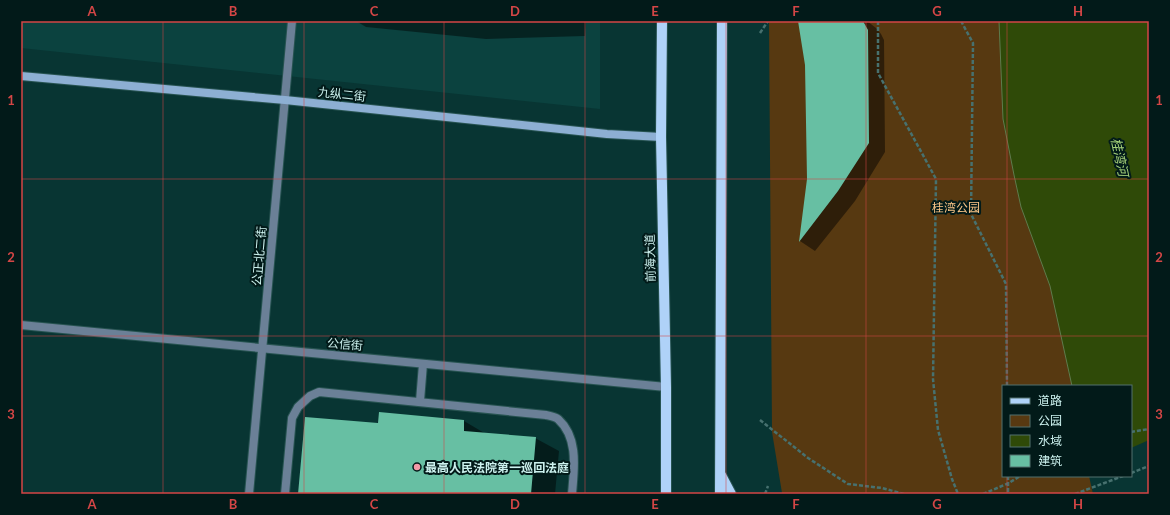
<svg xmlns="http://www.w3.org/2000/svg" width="1170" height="515" viewBox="0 0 1170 515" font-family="Lato,'Noto Sans SC',sans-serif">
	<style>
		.built { fill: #0b423f }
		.green { fill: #573911; fill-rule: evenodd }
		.water { fill: #2f4a08; stroke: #5e7c4d }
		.pier { fill: #083533 }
		.shadow { fill: #0007 }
		.building { fill: #67bfa3 }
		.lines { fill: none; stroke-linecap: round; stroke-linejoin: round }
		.lane-casing { stroke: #275351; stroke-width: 10 }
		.street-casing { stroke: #275351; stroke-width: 10 }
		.secondary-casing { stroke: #275351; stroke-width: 10 }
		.primary-casing { stroke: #275351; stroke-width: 12 }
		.path { stroke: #47716f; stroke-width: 2.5; stroke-dasharray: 4 2; stroke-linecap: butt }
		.lane { stroke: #6b8097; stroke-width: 8 }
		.street { stroke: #6b8097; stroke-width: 8 }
		.secondary { stroke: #8dafd3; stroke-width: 8 }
		.primary { stroke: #afd2f8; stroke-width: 10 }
		.path-bridge { stroke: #47716f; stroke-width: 2.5; stroke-dasharray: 4 2; stroke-linecap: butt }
		.grid { fill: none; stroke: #d44646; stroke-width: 1; stroke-opacity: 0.55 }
		.poi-dot { fill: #f39aa7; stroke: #021a19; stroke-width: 1.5 }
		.labels { text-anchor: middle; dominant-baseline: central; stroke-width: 4; stroke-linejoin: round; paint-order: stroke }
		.street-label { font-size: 12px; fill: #ccf1ee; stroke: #021a19 }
		.park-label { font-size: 12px; fill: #fbc687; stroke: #021a19 }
		.poi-label { font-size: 12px; font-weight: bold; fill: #ccf1ee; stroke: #021a19; text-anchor: start }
		.water-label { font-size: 13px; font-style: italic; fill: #a6d27a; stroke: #021a19 }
		.neatline { fill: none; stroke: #d44646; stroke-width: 1.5 }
		.grid-label { font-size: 13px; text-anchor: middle; font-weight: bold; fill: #d44646 }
	</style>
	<rect width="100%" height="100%" fill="#083533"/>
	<polygon class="built" points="21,21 600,21 600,109 21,48"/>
	<path class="green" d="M769,21H1149V494H783L782,493L772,432ZM1003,386H1131V476H1003Z"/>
	<polygon class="water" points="999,21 1149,21 1149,494 1131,476 1131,386 1072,386 1050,286 1021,207 1014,175 1003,119"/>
	<polygon class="pier" points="1149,440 1149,494 1093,494 1089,476 1131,476 1131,448"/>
	<g class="shadow">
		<polygon points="356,21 586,21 585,36 486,39 366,27"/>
		<polygon points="799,21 867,21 876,28 881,34 884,40 885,152 855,201 815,251 800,241 808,179 806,65"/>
		<polygon points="380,413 464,421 486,434 535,438 559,451 555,494 299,494 379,424"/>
	</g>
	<g class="building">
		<polygon points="798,21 863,21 868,30 869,143 838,191 799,242 807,179 805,65"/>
		<polygon points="379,412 464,420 464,431 536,437 531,494 298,494 305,417 378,423"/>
	</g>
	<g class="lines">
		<g class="lane-casing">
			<g id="lane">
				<polyline points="420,401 423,364"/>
				<path d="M285,494L292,418L298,407L310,396L319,392L546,415C550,416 555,417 558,419C579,438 574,469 572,494"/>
			</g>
		</g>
		<g class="street-casing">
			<g id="street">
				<polyline points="21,325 666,387"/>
				<polyline points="249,494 292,21"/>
			</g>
		</g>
		<g class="secondary-casing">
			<polyline id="secondary" points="21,76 285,100 607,134 661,137"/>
		</g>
		<g class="primary-casing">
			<g id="primary">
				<polyline points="662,21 661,137 666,387 666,494"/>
				<polyline points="721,475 731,494"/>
				<polyline points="720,494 722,21"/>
			</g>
		</g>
		<g class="path">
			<polyline points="878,21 878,73 936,179 933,379 938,430 952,479 958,494"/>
			<polyline points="961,21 973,43 971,214 1006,284 1007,386"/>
			<polyline points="760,33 768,21"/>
			<polyline points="760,420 808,458 848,484 882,488 904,494"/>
			<polyline points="1131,432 1149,429"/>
			<polyline points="1131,473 1149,466"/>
			<polyline points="1008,476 1008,494"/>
			<polyline points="765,494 768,486"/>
			<polyline points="1075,494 1123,476"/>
		</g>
		<use href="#lane" class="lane"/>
		<use href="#street" class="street"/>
		<use href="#secondary" class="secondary"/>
		<use href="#primary" class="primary"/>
		<polyline class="path-bridge" points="983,494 1009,483 1020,476"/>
	</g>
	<path class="grid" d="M163,21V494M304,21V494M444,21V494M585,21V494M726,21V494M866,21V494M1007,21V386M21,179H1149M21,336H1149M1007,476V494"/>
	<circle class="poi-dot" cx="417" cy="467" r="4"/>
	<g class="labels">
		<g class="street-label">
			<text transform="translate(342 94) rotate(6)">九纵二街</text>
			<text transform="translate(259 256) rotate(-85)">公正北二街</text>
			<text transform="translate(650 258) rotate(-91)">前海大道</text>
			<text transform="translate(345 344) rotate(5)">公信街</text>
		</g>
		<g class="park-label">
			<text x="956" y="207">桂湾公园</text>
		</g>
		<g class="poi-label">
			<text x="425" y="467">最高人民法院第一巡回法庭</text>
		</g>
		<g class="water-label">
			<text transform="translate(1120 157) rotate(78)">桂湾河</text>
		</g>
	</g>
	<rect width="1170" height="515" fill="none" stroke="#021a19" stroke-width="44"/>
	<rect x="1002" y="385" width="130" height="92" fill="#021a19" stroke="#53706e"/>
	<rect x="1010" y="398" width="20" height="6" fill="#afd2f8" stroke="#53706e"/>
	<text x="1038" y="405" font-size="12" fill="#ccf1ee">道路</text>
	<rect x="1010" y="415" width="20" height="12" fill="#573911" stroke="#53706e"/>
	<text x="1038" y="425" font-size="12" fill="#ccf1ee">公园</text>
	<rect x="1010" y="435" width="20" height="12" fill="#2f4a08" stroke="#53706e"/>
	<text x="1038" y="445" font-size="12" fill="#ccf1ee">水域</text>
	<rect x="1010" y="455" width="20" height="12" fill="#67bfa3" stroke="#53706e"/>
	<text x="1038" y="465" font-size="12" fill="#ccf1ee">建筑</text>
	<rect x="22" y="22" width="1126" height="471" class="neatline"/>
	<g class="grid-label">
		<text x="92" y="16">A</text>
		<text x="233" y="16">B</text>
		<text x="374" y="16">C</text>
		<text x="515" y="16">D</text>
		<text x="655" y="16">E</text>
		<text x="796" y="16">F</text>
		<text x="937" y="16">G</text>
		<text x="1078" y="16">H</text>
		<text x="11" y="105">1</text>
		<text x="1159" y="105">1</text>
		<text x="11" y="262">2</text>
		<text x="1159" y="262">2</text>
		<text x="11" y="419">3</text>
		<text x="1159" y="419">3</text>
		<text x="92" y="509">A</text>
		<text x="233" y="509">B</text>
		<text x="374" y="509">C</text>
		<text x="515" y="509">D</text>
		<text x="655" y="509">E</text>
		<text x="796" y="509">F</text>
		<text x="937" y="509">G</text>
		<text x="1078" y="509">H</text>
	</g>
</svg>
